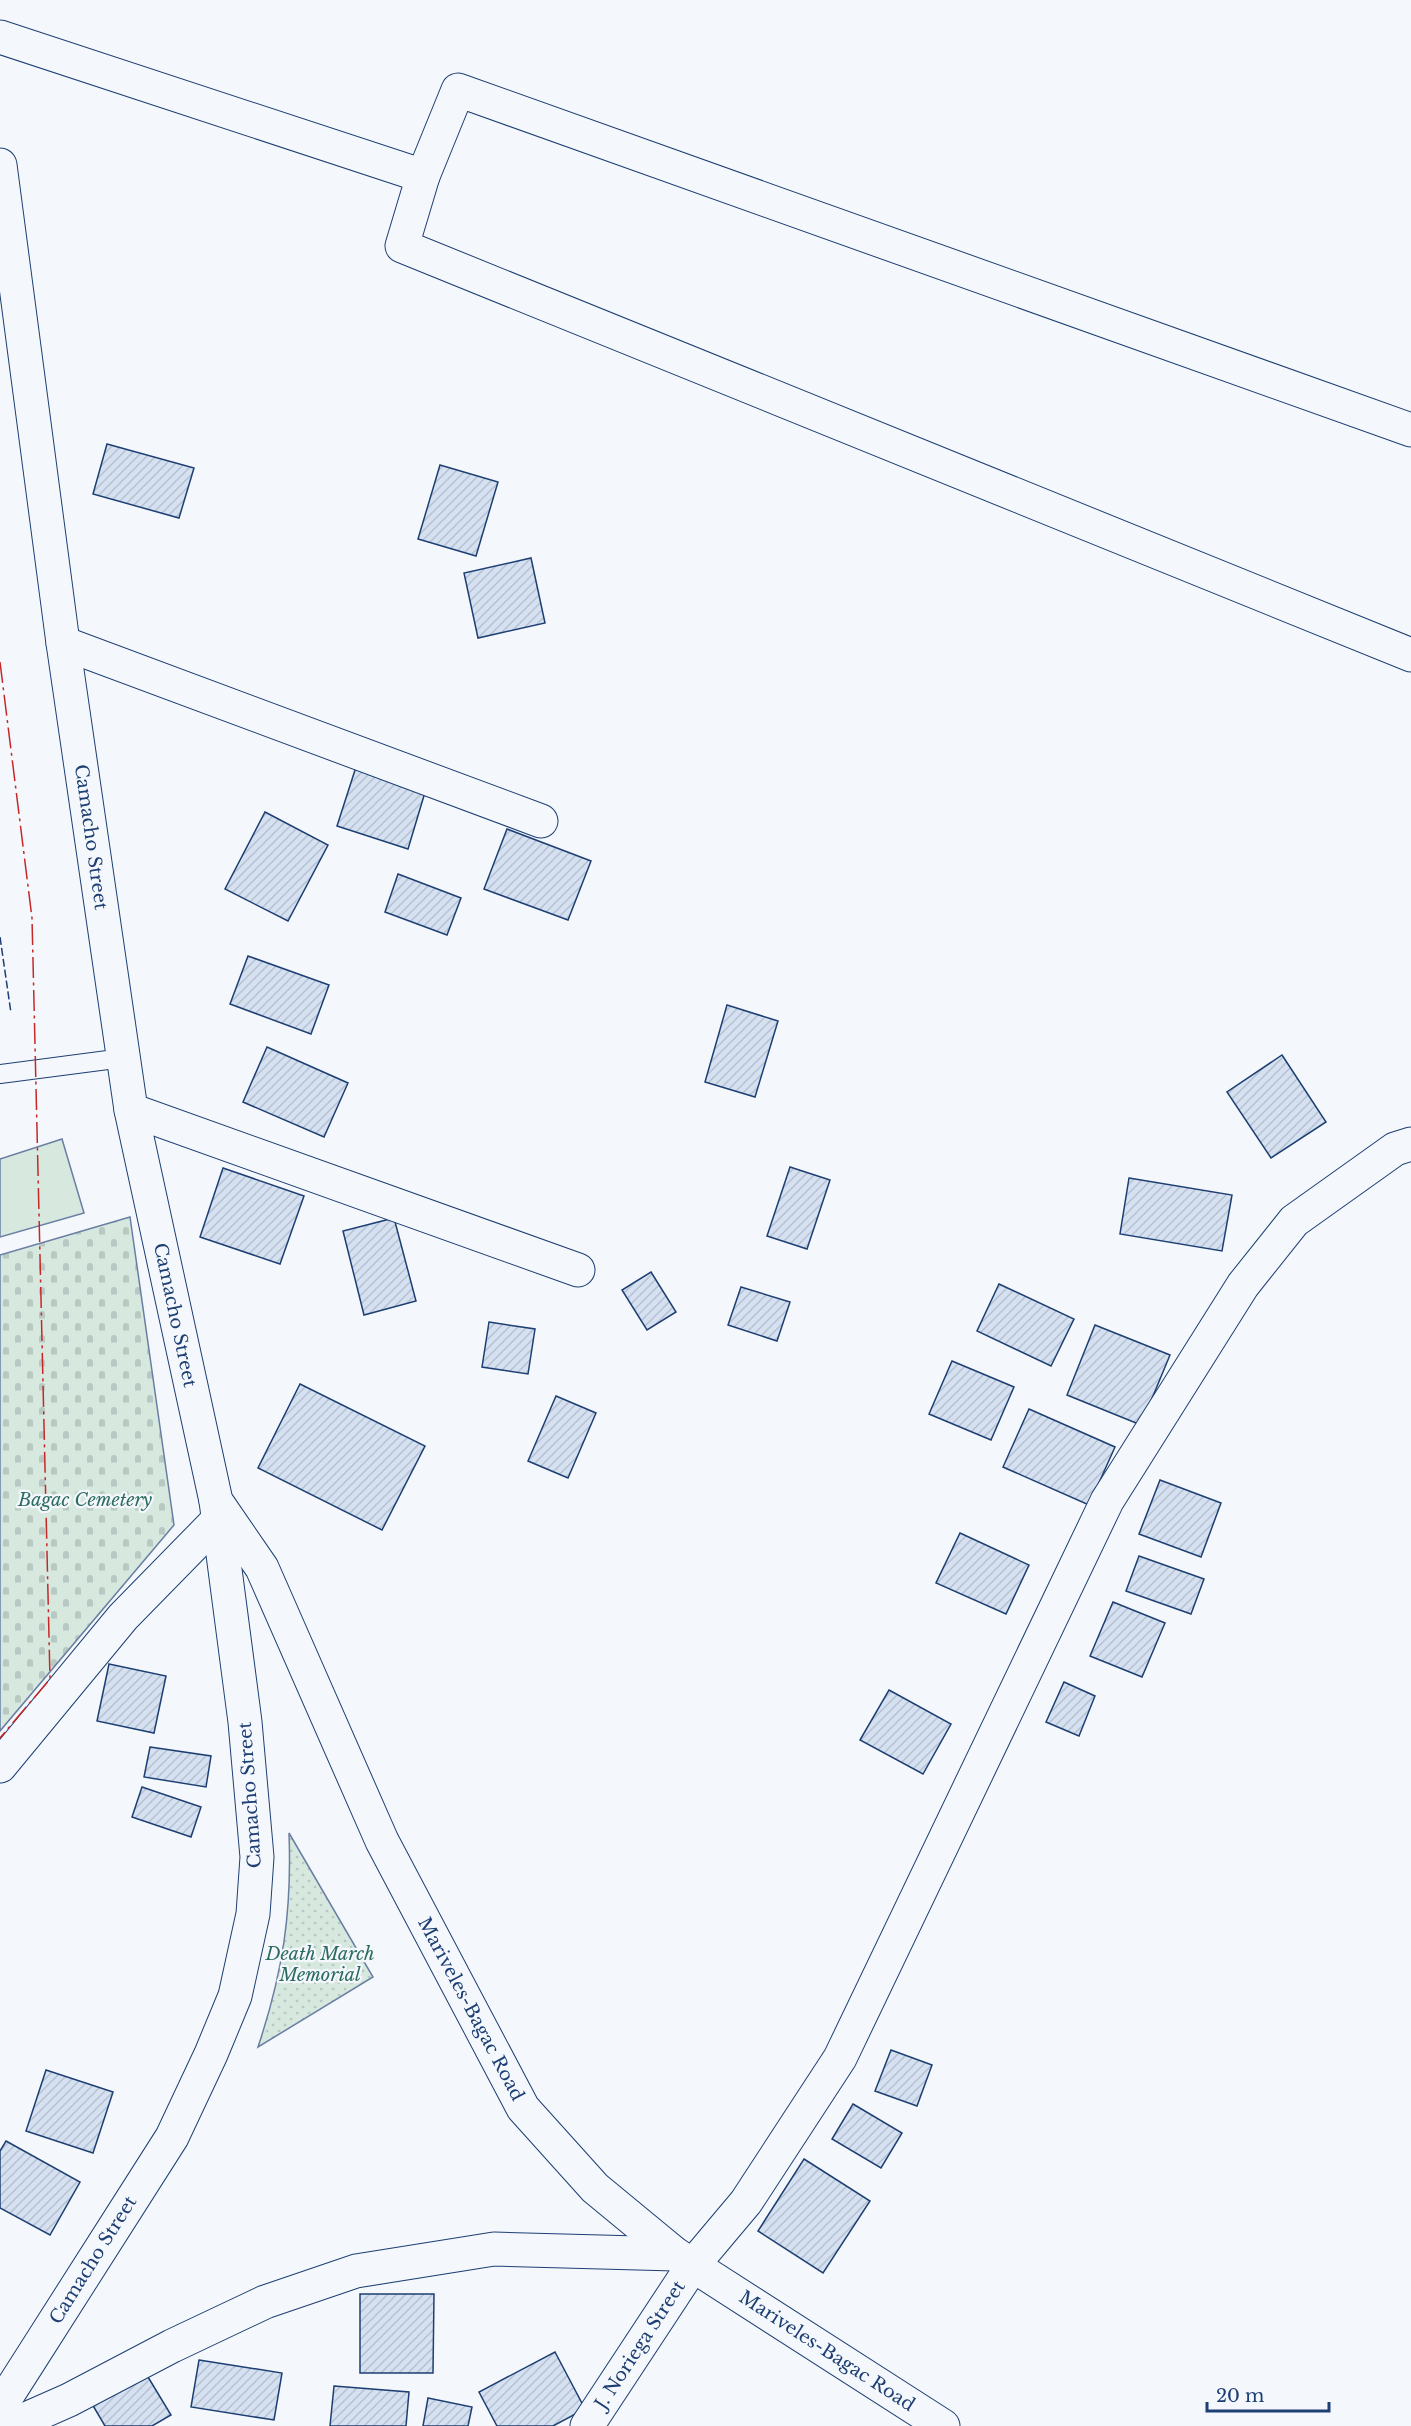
<svg xmlns="http://www.w3.org/2000/svg" width="1411" height="2426" viewBox="0 0 1411 2426" font-family="'Libre Baskerville',serif">
	<style>
		.cemetery { fill: url(#cemetery-stones); stroke: #687fa3; stroke-width: 1.5 }
		.park { fill: url(#park-dots); stroke: #687fa3; stroke-width: 1.5 }
		.pitch { fill: #d7e8df; stroke: #687fa3; stroke-width: 1.5 }
		.building { fill: url(#building-hatch); stroke: #1d3f73; stroke-width: 1.5 }
		.lines { fill: none; stroke-linecap: round; stroke-linejoin: round }
		.service-casing { stroke: #1d3f73; stroke-width: 20 }
		.minor-casing { stroke: #1d3f73; stroke-width: 35 }
		.tertiary-casing { stroke: #1d3f73; stroke-width: 35 }
		.primary-casing { stroke: #1d3f73; stroke-width: 35 }
		.service { stroke: #f4f7fb; stroke-width: 18 }
		.minor { stroke: #f4f7fb; stroke-width: 33 }
		.tertiary { stroke: #f4f7fb; stroke-width: 33 }
		.primary { stroke: #f4f7fb; stroke-width: 33 }
		.fence { stroke: #1d3f73; stroke-width: 1.5; stroke-dasharray: 8 3; stroke-linecap: butt }
		.power { stroke: #c62828; stroke-width: 1.5; stroke-dasharray: 21 4.5 3 4.5; stroke-linecap: butt }
		.labels { text-anchor: middle; dominant-baseline: central; stroke-width: 4.5; stroke-linejoin: round; paint-order: stroke }
		.street-label { font-size: 18px; fill: #1d3f73; stroke: #f4f7fb }
		.park-label { font-size: 18px; font-style: italic; fill: #2c6c60; stroke: #f4f7fb }
	</style>
	<defs>
		<pattern id="cemetery-stones" width="16" height="16" patternUnits="userSpaceOnUse" patternTransform="scale(1.5)"><rect width="16" height="16" fill="#d7e8df"/><path d="M2 7V4a2 2 0 0 1 4 0v3zM10 15v-3a2 2 0 0 1 4 0v3z" fill="#b8c8c3"/></pattern>
		<pattern id="park-dots" width="8" height="8" patternUnits="userSpaceOnUse" patternTransform="scale(1.5)"><rect width="8" height="8" fill="#d7e8df"/><path d="M2 2h.1M6 6h.1" fill="none" stroke="#b8c8c3" stroke-width="1.8" stroke-linecap="round"/></pattern>
		<pattern id="building-hatch" width="6" height="6" patternUnits="userSpaceOnUse" patternTransform="scale(1.5)"><rect width="6" height="6" fill="#d5e0f0"/><path d="M-1 1l2-2M0 6l6-6M5 7l2-2" fill="none" stroke="#b6c1d1"/></pattern>
	</defs>
	<rect width="100%" height="100%" fill="#f4f7fb"/>
	<polygon class="cemetery" points="130,1217 174,1525 0,1731 0,1255"/>
	<path class="park" d="M289,1833L373,1977L258,2047C283,1972 292,1912 289,1833Z"/>
	<polygon class="pitch" points="62,1139 84,1213 0,1237 0,1159"/>
	<g class="building">
		<polygon points="107,444 194,468 179,518 93,494"/>
		<polygon points="440,465 498,482 476,556 418,539"/>
		<polygon points="531,558 545,623 478,638 464,573"/>
		<polygon points="356,767 426,789 408,849 337,826"/>
		<polygon points="265,812 328,845 288,921 225,889"/>
		<polygon points="507,829 591,861 568,920 484,889"/>
		<polygon points="398,874 461,898 447,935 385,912"/>
		<polygon points="248,956 329,985 311,1034 230,1004"/>
		<polygon points="727,1005 778,1021 755,1097 705,1082"/>
		<polygon points="267,1047 348,1083 324,1137 243,1102"/>
		<polygon points="1282,1055 1326,1122 1271,1158 1227,1092"/>
		<polygon points="790,1167 830,1180 807,1249 767,1236"/>
		<polygon points="223,1168 304,1196 280,1264 200,1237"/>
		<polygon points="1129,1178 1232,1195 1222,1251 1120,1234"/>
		<polygon points="394,1218 416,1301 364,1315 343,1231"/>
		<polygon points="651,1272 676,1312 647,1330 622,1290"/>
		<polygon points="999,1284 1074,1319 1051,1366 977,1331"/>
		<polygon points="741,1287 790,1302 777,1341 728,1325"/>
		<polygon points="489,1322 535,1329 528,1374 482,1367"/>
		<polygon points="1095,1325 1170,1355 1141,1425 1067,1395"/>
		<polygon points="952,1361 1014,1387 991,1440 929,1414"/>
		<polygon points="300,1384 425,1446 382,1530 258,1468"/>
		<polygon points="556,1396 596,1413 568,1478 528,1461"/>
		<polygon points="1029,1409 1115,1447 1089,1505 1003,1467"/>
		<polygon points="1160,1480 1221,1503 1201,1557 1139,1534"/>
		<polygon points="960,1533 1029,1565 1006,1614 936,1583"/>
		<polygon points="1139,1556 1204,1579 1191,1614 1126,1591"/>
		<polygon points="1113,1602 1165,1623 1142,1677 1090,1656"/>
		<polygon points="109,1664 166,1676 154,1733 97,1721"/>
		<polygon points="1064,1682 1095,1696 1079,1736 1046,1722"/>
		<polygon points="889,1690 951,1724 923,1774 860,1740"/>
		<polygon points="150,1747 211,1756 206,1787 144,1777"/>
		<polygon points="142,1787 201,1807 191,1837 132,1817"/>
		<polygon points="891,2050 932,2065 917,2106 875,2091"/>
		<polygon points="46,2070 113,2092 93,2153 26,2131"/>
		<polygon points="853,2104 902,2133 881,2168 832,2139"/>
		<polygon points="6,2141 80,2182 50,2235 0,2208 0,2151"/>
		<polygon points="804,2159 870,2201 823,2273 758,2231"/>
		<polygon points="360,2294 434,2294 433,2373 360,2373"/>
		<polygon points="555,2352 585,2409 553,2426 497,2426 479,2392"/>
		<polygon points="199,2360 282,2373 274,2420 191,2407"/>
		<polygon points="145,2372 171,2415 152,2426 105,2426 92,2404"/>
		<polygon points="334,2386 409,2392 406,2426 330,2426"/>
		<polygon points="428,2398 472,2407 468,2426 423,2426"/>
	</g>
	<g class="lines">
		<g class="service-casing">
			<polyline id="service" points="0,1074 123,1058"/>
		</g>
		<g class="minor-casing">
			<g id="minor">
				<polyline points="0,37 423,176"/>
				<polyline points="1411,430 458,90 423,176 402,246 1411,655"/>
				<polyline points="63,643 541,821"/>
				<polyline points="131,1110 578,1270"/>
				<polyline points="0,1766 123,1617 218,1520"/>
				<polyline points="587,2426 693,2265 746,2202 840,2058 1107,1501 1243,1285 1294,1221 1395,1149 1411,1144"/>
			</g>
		</g>
		<g class="tertiary-casing">
			<polyline id="tertiary" points="0,2407 172,2137 211,2054 235,1996 253,1914 257,1857 245,1722 216,1501"/>
		</g>
		<g class="primary-casing">
			<g id="primary">
				<polyline points="0,165 63,643 131,1110 216,1501 262,1568 382,1841 523,2108 595,2188 675,2254 943,2426"/>
				<polyline points="10,2426 69,2400 172,2346 265,2302 356,2271 494,2249 675,2254"/>
			</g>
		</g>
		<use href="#service" class="service"/>
		<use href="#minor" class="minor"/>
		<use href="#tertiary" class="tertiary"/>
		<use href="#primary" class="primary"/>
		<polyline class="fence" points="0,937 11,1013"/>
		<polyline class="power" points="0,662 32,918 50,1679 0,1738"/>
	</g>
	<g class="labels">
		<g class="street-label">
			<text transform="translate(91 837) rotate(82)">Camacho Street</text>
			<text transform="translate(175 1315) rotate(78)">Camacho Street</text>
			<text transform="translate(250 1795) rotate(-94)">Camacho Street</text>
			<text transform="translate(471 2009) rotate(62)">Mariveles-Bagac Road</text>
			<text transform="translate(93 2260) rotate(-58)">Camacho Street</text>
			<text transform="translate(640 2345) rotate(-57)">J. Noriega Street</text>
			<text transform="translate(827 2351) rotate(33)">Mariveles-Bagac Road</text>
		</g>
		<g class="park-label">
			<text x="85" y="1500">Bagac Cemetery</text>
			<text x="320" y="1954">Death March<tspan x="320" dy="21">Memorial</tspan></text>
		</g>
	</g>
	<path d="M1207 2402v9h122v-9" fill="none" stroke="#1d3f73" stroke-width="3"/>
	<text x="1216" y="2402" font-size="18" fill="#1d3f73" stroke="#f4f7fb" stroke-width="4.5" paint-order="stroke">20 m</text>
</svg>
